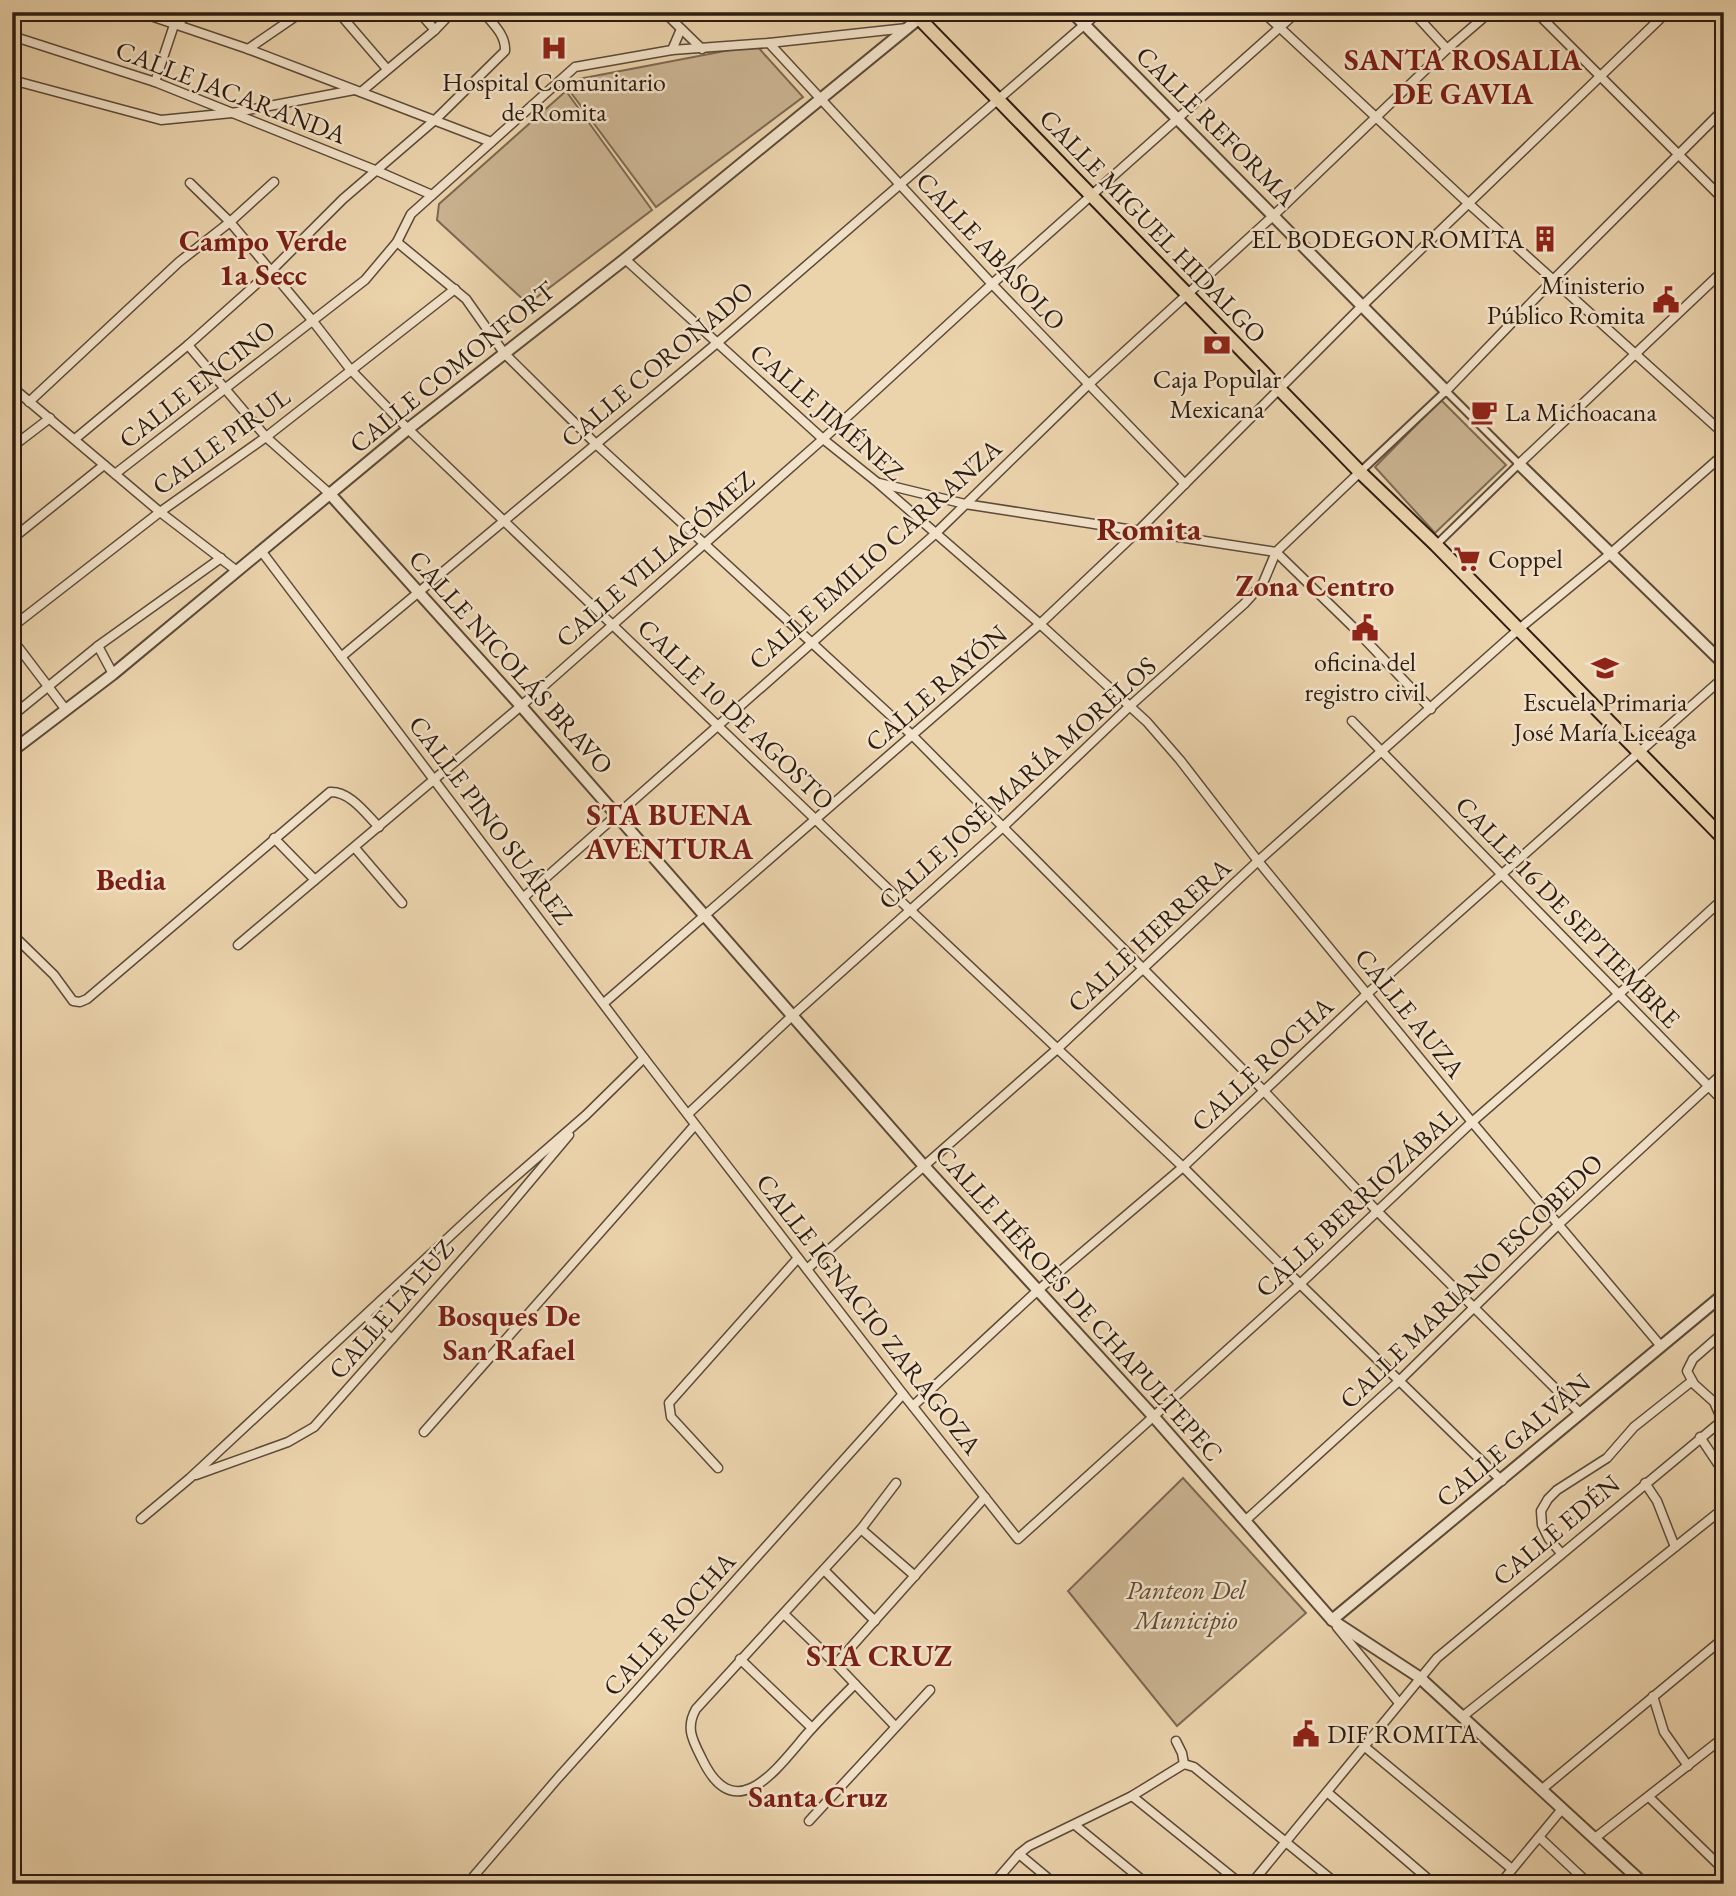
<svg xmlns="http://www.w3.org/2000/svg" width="1736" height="1896" viewBox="0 0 1736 1896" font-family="'EB Garamond',serif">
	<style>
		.green { fill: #cbb492; stroke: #7c6852; stroke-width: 2 }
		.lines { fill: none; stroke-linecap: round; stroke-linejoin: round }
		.pedestrian-casing { stroke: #5c4a38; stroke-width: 10 }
		.minor-casing { stroke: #5c4a38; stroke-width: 11 }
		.tertiary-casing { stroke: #5c4a38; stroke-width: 14 }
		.primary-casing { stroke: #2d1c11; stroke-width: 16 }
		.pedestrian { stroke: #f2e2c9; stroke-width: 6 }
		.minor { stroke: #f2e2c9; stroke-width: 8 }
		.tertiary { stroke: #f2e2c9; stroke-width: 10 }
		.primary { stroke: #ebd3ac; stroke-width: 12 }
		.labels { text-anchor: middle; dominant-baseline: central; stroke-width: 5; stroke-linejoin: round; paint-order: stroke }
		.poi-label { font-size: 26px; fill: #2d1c11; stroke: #f2e2c9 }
		.street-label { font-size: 26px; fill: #2d1c11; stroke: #f2e2c9 }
		.park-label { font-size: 26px; font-style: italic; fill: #5c4a38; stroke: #f2e2c9 }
		.quarter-label { font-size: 30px; font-weight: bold; fill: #7a1f14; stroke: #f2e2c9 }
		.district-label { font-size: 33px; font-weight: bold; fill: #7a1f14; stroke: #f2e2c9 }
	</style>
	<rect width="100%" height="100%" fill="#ebd3ac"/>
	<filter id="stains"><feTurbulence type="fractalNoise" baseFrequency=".00286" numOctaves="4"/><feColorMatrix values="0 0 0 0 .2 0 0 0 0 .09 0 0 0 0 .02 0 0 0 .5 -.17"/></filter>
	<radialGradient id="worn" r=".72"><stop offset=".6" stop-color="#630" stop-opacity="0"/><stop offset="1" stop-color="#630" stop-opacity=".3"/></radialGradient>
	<g class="green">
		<polygon points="756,45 803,97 656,207 563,82"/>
		<polygon points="566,91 652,210 528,304 437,220 439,204"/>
		<polygon points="1441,400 1506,465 1435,533 1375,467"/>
		<polygon points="1183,1478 1306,1613 1177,1726 1068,1591"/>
	</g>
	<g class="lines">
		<g class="pedestrian-casing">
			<polyline id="pedestrian" points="1360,472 1446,391 1519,464 1436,545"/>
		</g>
		<g class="minor-casing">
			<g id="minor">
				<polyline points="139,12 248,49 491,142"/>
				<polyline points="338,12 387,69"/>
				<polyline points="419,12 435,30"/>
				<polyline points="664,12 702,49"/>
				<polyline points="1263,12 1468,203 1724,434"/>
				<polyline points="1413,12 1447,49"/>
				<polyline points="1536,12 1724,200"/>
				<polyline points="12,36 155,82 375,170 432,195"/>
				<polyline points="769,43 992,284 1185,484"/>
				<polyline points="248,49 302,12"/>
				<polyline points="672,50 681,29"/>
				<polyline points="12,80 161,120 232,113 354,90"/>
				<polyline points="155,82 174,25 193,12"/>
				<polyline points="361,92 435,30 452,12"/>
				<polyline points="190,183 230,222 312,320 350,369 408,429 909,909 1183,1167 1300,1284 1502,1481"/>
				<polyline points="397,242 466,299 504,353 596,444 913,736 1263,1090 1376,1210 1581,1414"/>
				<polyline points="625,259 823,439 878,483 1040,624 1147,722 1180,760 1258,861 1472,1122 1660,1345"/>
				<polyline points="188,345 266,437 330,494"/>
				<polyline points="12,387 160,512 237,571"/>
				<polyline points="1446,391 1553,280 1724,109"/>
				<polyline points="29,402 179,262 230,222 274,182"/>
				<path d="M75,439L188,345L271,271L343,199L436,119L505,51C506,35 493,24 483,12"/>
				<polyline points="12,447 50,418"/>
				<polyline points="1519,464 1724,270"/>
				<polyline points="115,474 365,280 397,242 411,214 575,67 672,50 769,43 907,28"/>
				<polyline points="879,483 965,504 1276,552"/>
				<polyline points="12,539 104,465"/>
				<polyline points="262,552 644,1058 903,1394 1018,1539 1300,1284 1472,1122 1619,994 1724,898"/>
				<polyline points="1276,552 1352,626 1431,709"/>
				<polyline points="12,627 160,512 266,437 455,289"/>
				<polyline points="12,639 66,710"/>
				<polyline points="98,646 113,674"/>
				<polyline points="341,657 717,343 1099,12"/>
				<polyline points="12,716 98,646 221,558"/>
				<polyline points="1352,721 1724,1102"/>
				<polyline points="274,838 315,880"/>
				<polyline points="355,848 402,903"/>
				<polyline points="524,897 935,534 1088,385 1273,216 1447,49 1490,12"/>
				<path d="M12,934L54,975L73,1001L80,1002L87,999L330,792C350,791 366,814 379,827"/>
				<polyline points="238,945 521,706 823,439 992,284 1297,12"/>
				<polyline points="604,1003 1040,624 1137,532 1361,307 1667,12"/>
				<polyline points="688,1114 792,1016 1003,827 1131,705 1244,604 1263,583 1276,552 1360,472"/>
				<polyline points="807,1269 1056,1050 1258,861 1519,629 1610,554 1724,454"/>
				<polyline points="365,1316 392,1339"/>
				<polyline points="913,1406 1037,1291 1183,1167 1368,993 1724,677"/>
				<polyline points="1722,1420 1714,1402 1694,1384 1687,1371 1693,1359 1724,1332"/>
				<polyline points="424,1432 695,1125"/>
				<polyline points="1700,1437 1724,1473"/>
				<polyline points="718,1468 671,1417 669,1403 798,1258"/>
				<polyline points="196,1475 288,1442 314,1427 506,1210 569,1135"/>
				<polyline points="1645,1483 1657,1501 1675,1547"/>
				<polyline points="141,1519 190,1478 492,1197 586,1115 644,1058"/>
				<polyline points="1246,1520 1399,1381 1559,1224 1724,1072"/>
				<polyline points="861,1529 915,1576"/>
				<polyline points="1561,1553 1549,1539 1542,1525 1541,1511 1548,1499 1557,1490 1607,1458 1634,1427 1692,1381"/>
				<polyline points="824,1570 875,1621"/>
				<polyline points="784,1614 836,1664 895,1726"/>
				<polyline points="1337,1627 1399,1703"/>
				<polyline points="740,1659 812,1728"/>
				<polyline points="836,1664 985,1497"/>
				<path d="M855,1684C838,1701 821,1718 806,1735C776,1770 735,1828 702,1759C693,1741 685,1728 696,1709L861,1529L896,1483"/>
				<polyline points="1653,1696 1664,1732 1688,1766"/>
				<polyline points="1462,1717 1724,1508"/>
				<polyline points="1176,1741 1182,1753 1184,1764"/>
				<polyline points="1365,1747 1512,1869"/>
				<polyline points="1184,1764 1194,1767 1337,1884"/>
				<polyline points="1541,1790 1724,1638"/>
				<polyline points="1327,1792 1434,1884"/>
				<polyline points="1132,1796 1241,1884"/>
				<polyline points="1649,1797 1724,1870"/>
				<polyline points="809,1821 930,1690"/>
				<polyline points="1075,1825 1147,1884"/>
				<polyline points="1539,1837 1589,1884"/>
				<polyline points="1595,1838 1724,1737"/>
				<polyline points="1019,1854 1055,1884"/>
				<polyline points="467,1884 558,1778 903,1394"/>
				<polyline points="993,1884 1019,1854 1029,1846 1132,1796 1184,1764"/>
				<polyline points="1251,1884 1437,1658 1724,1419"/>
				<polyline points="1500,1884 1562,1809"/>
			</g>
		</g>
		<g class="tertiary-casing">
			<g id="tertiary">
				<polyline points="1072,12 1446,391"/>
				<polyline points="1519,464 1724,664"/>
				<polyline points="330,494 521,706 924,1166 1154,1417 1332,1620 1419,1677 1644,1884"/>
				<polyline points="12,751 113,674 408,429 625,259 927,12"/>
				<polyline points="1332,1620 1724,1294"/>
			</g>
		</g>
		<g class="primary-casing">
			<polyline id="primary" points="913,12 1360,472 1436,545 1724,839"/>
		</g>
		<use href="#pedestrian" class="pedestrian"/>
		<use href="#minor" class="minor"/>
		<use href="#tertiary" class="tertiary"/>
		<use href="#primary" class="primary"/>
	</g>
	<defs>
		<g id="hospital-bare" transform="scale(2.1)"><path d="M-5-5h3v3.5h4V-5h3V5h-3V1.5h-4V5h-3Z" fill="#8f2418" stroke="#f2e2c9" stroke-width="2.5" paint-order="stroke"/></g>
		<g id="building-bare" transform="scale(2.1)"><path d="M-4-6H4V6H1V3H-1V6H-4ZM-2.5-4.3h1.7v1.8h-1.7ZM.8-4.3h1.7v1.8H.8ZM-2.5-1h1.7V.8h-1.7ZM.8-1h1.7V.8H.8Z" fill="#8f2418" stroke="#f2e2c9" stroke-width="2.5" paint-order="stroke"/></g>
		<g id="civic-bare" transform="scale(2.1)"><path d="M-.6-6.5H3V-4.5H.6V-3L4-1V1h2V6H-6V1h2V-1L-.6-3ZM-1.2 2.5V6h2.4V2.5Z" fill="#8f2418" stroke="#f2e2c9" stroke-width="2.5" paint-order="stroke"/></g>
		<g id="bank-bare" transform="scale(2.1)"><path d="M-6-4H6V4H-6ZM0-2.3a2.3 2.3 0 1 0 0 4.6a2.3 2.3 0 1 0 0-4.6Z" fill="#8f2418" stroke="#f2e2c9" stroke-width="2.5" paint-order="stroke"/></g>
		<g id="cafe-bare" transform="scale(2.1)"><path d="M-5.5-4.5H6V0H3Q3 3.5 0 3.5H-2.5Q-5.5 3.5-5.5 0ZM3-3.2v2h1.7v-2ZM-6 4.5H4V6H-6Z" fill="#8f2418" stroke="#f2e2c9" stroke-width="2.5" paint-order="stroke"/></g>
		<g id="supermarket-bare" transform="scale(2.1)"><path d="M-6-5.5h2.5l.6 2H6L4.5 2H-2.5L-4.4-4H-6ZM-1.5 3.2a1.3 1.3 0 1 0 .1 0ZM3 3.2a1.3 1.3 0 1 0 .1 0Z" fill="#8f2418" stroke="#f2e2c9" stroke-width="2.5" paint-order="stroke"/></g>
		<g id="school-bare" transform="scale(2.1)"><path d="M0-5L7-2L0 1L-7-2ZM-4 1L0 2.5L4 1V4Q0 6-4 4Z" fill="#8f2418" stroke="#f2e2c9" stroke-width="2.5" paint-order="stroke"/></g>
	</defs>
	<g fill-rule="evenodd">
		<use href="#hospital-bare" x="554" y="48"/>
		<use href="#building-bare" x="1545" y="239"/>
		<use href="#civic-bare" x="1666" y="300"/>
		<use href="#bank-bare" x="1217" y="345"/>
		<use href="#cafe-bare" x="1484" y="412"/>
		<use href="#supermarket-bare" x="1467" y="559"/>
		<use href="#civic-bare" x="1365" y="628"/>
		<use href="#school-bare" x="1605" y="668"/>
		<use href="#civic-bare" x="1306" y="1734"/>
	</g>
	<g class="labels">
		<g class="poi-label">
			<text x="554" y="82">Hospital Comunitario<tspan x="554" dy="30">de Romita</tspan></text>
			<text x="1524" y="239" text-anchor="end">EL BODEGON ROMITA</text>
			<text x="1645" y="285" text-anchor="end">Ministerio<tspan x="1645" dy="30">Público Romita</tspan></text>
			<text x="1217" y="379">Caja Popular<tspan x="1217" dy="30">Mexicana</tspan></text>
			<text x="1505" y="412" text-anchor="start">La Michoacana</text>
			<text x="1488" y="559" text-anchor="start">Coppel</text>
			<text x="1365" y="662">oficina del<tspan x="1365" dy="30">registro civil</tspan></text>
			<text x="1605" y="702">Escuela Primaria<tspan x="1605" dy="30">José María Liceaga</tspan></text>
			<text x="1327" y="1734" text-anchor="start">DIF ROMITA</text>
		</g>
		<g class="street-label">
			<text transform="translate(231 92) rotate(21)">CALLE JACARANDA</text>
			<text transform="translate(1216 126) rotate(45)">CALLE REFORMA</text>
			<text transform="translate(1153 226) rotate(46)">CALLE MIGUEL HIDALGO</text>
			<text transform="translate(991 251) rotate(47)">CALLE ABASOLO</text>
			<text transform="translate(657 364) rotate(-40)">CALLE CORONADO</text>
			<text transform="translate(452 367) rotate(-39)">CALLE COMONFORT</text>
			<text transform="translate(197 384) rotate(-38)">CALLE ENCINO</text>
			<text transform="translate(827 412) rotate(41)">CALLE JIMÉNEZ</text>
			<text transform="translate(221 441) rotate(-36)">CALLE PIRUL</text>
			<text transform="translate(875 554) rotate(-42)">CALLE EMILIO CARRANZA</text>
			<text transform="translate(655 559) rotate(-41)">CALLE VILLAGÓMEZ</text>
			<text transform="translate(511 662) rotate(48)">CALLE NICOLÁS BRAVO</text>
			<text transform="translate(936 688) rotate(-41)">CALLE RAYÓN</text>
			<text transform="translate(736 714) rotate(44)">CALLE 10 DE AGOSTO</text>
			<text transform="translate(1017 783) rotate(-42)">CALLE JOSÉ MARÍA MORELOS</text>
			<text transform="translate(491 820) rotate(53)">CALLE PINO SUÁREZ</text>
			<text transform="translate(1568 912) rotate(46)">CALLE 16 DE SEPTIEMBRE</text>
			<text transform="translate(1149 935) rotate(-43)">CALLE HERRERA</text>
			<text transform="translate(1410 1013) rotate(51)">CALLE AUZA</text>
			<text transform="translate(1262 1064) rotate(-43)">CALLE ROCHA</text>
			<text transform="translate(1356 1202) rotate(-43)">CALLE BERRIOZÁBAL</text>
			<text transform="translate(1471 1281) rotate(-44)">CALLE MARIANO ESCOBEDO</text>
			<text transform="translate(1079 1303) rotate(48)">CALLE HÉROES DE CHAPULTEPEC</text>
			<text transform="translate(391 1309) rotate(-49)">CALLE LA LUZ</text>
			<text transform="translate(869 1314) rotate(52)">CALLE IGNACIO ZARAGOZA</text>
			<text transform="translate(1513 1440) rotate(-40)">CALLE GALVÁN</text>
			<text transform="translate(1556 1530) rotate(-40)">CALLE EDÉN</text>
			<text transform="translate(669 1624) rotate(-48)">CALLE ROCHA</text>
		</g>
		<g class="park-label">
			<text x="1186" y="1590">Panteon Del<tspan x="1186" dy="30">Municipio</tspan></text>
		</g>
		<g class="quarter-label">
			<text x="1463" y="59">SANTA ROSALIA<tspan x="1463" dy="34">DE GAVIA</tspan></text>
			<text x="263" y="240">Campo Verde<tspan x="263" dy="34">1a Secc</tspan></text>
			<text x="1315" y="585">Zona Centro</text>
			<text x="669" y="814">STA BUENA<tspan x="669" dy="34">AVENTURA</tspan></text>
			<text x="131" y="879">Bedia</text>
			<text x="509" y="1315">Bosques De<tspan x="509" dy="34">San Rafael</tspan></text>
			<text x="879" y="1655">STA CRUZ</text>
			<text x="818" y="1796">Santa Cruz</text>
		</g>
		<g class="district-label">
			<text x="1149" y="528">Romita</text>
		</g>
	</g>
	<rect width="1736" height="1896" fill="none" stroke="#ebd3ac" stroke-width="42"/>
	<rect x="14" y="14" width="1708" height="1868" fill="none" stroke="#2d1c11" stroke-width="3.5"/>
	<rect x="21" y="21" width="1694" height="1854" fill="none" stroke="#2d1c11" stroke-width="2"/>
	<rect width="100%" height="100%" filter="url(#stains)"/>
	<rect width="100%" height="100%" fill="url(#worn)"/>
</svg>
